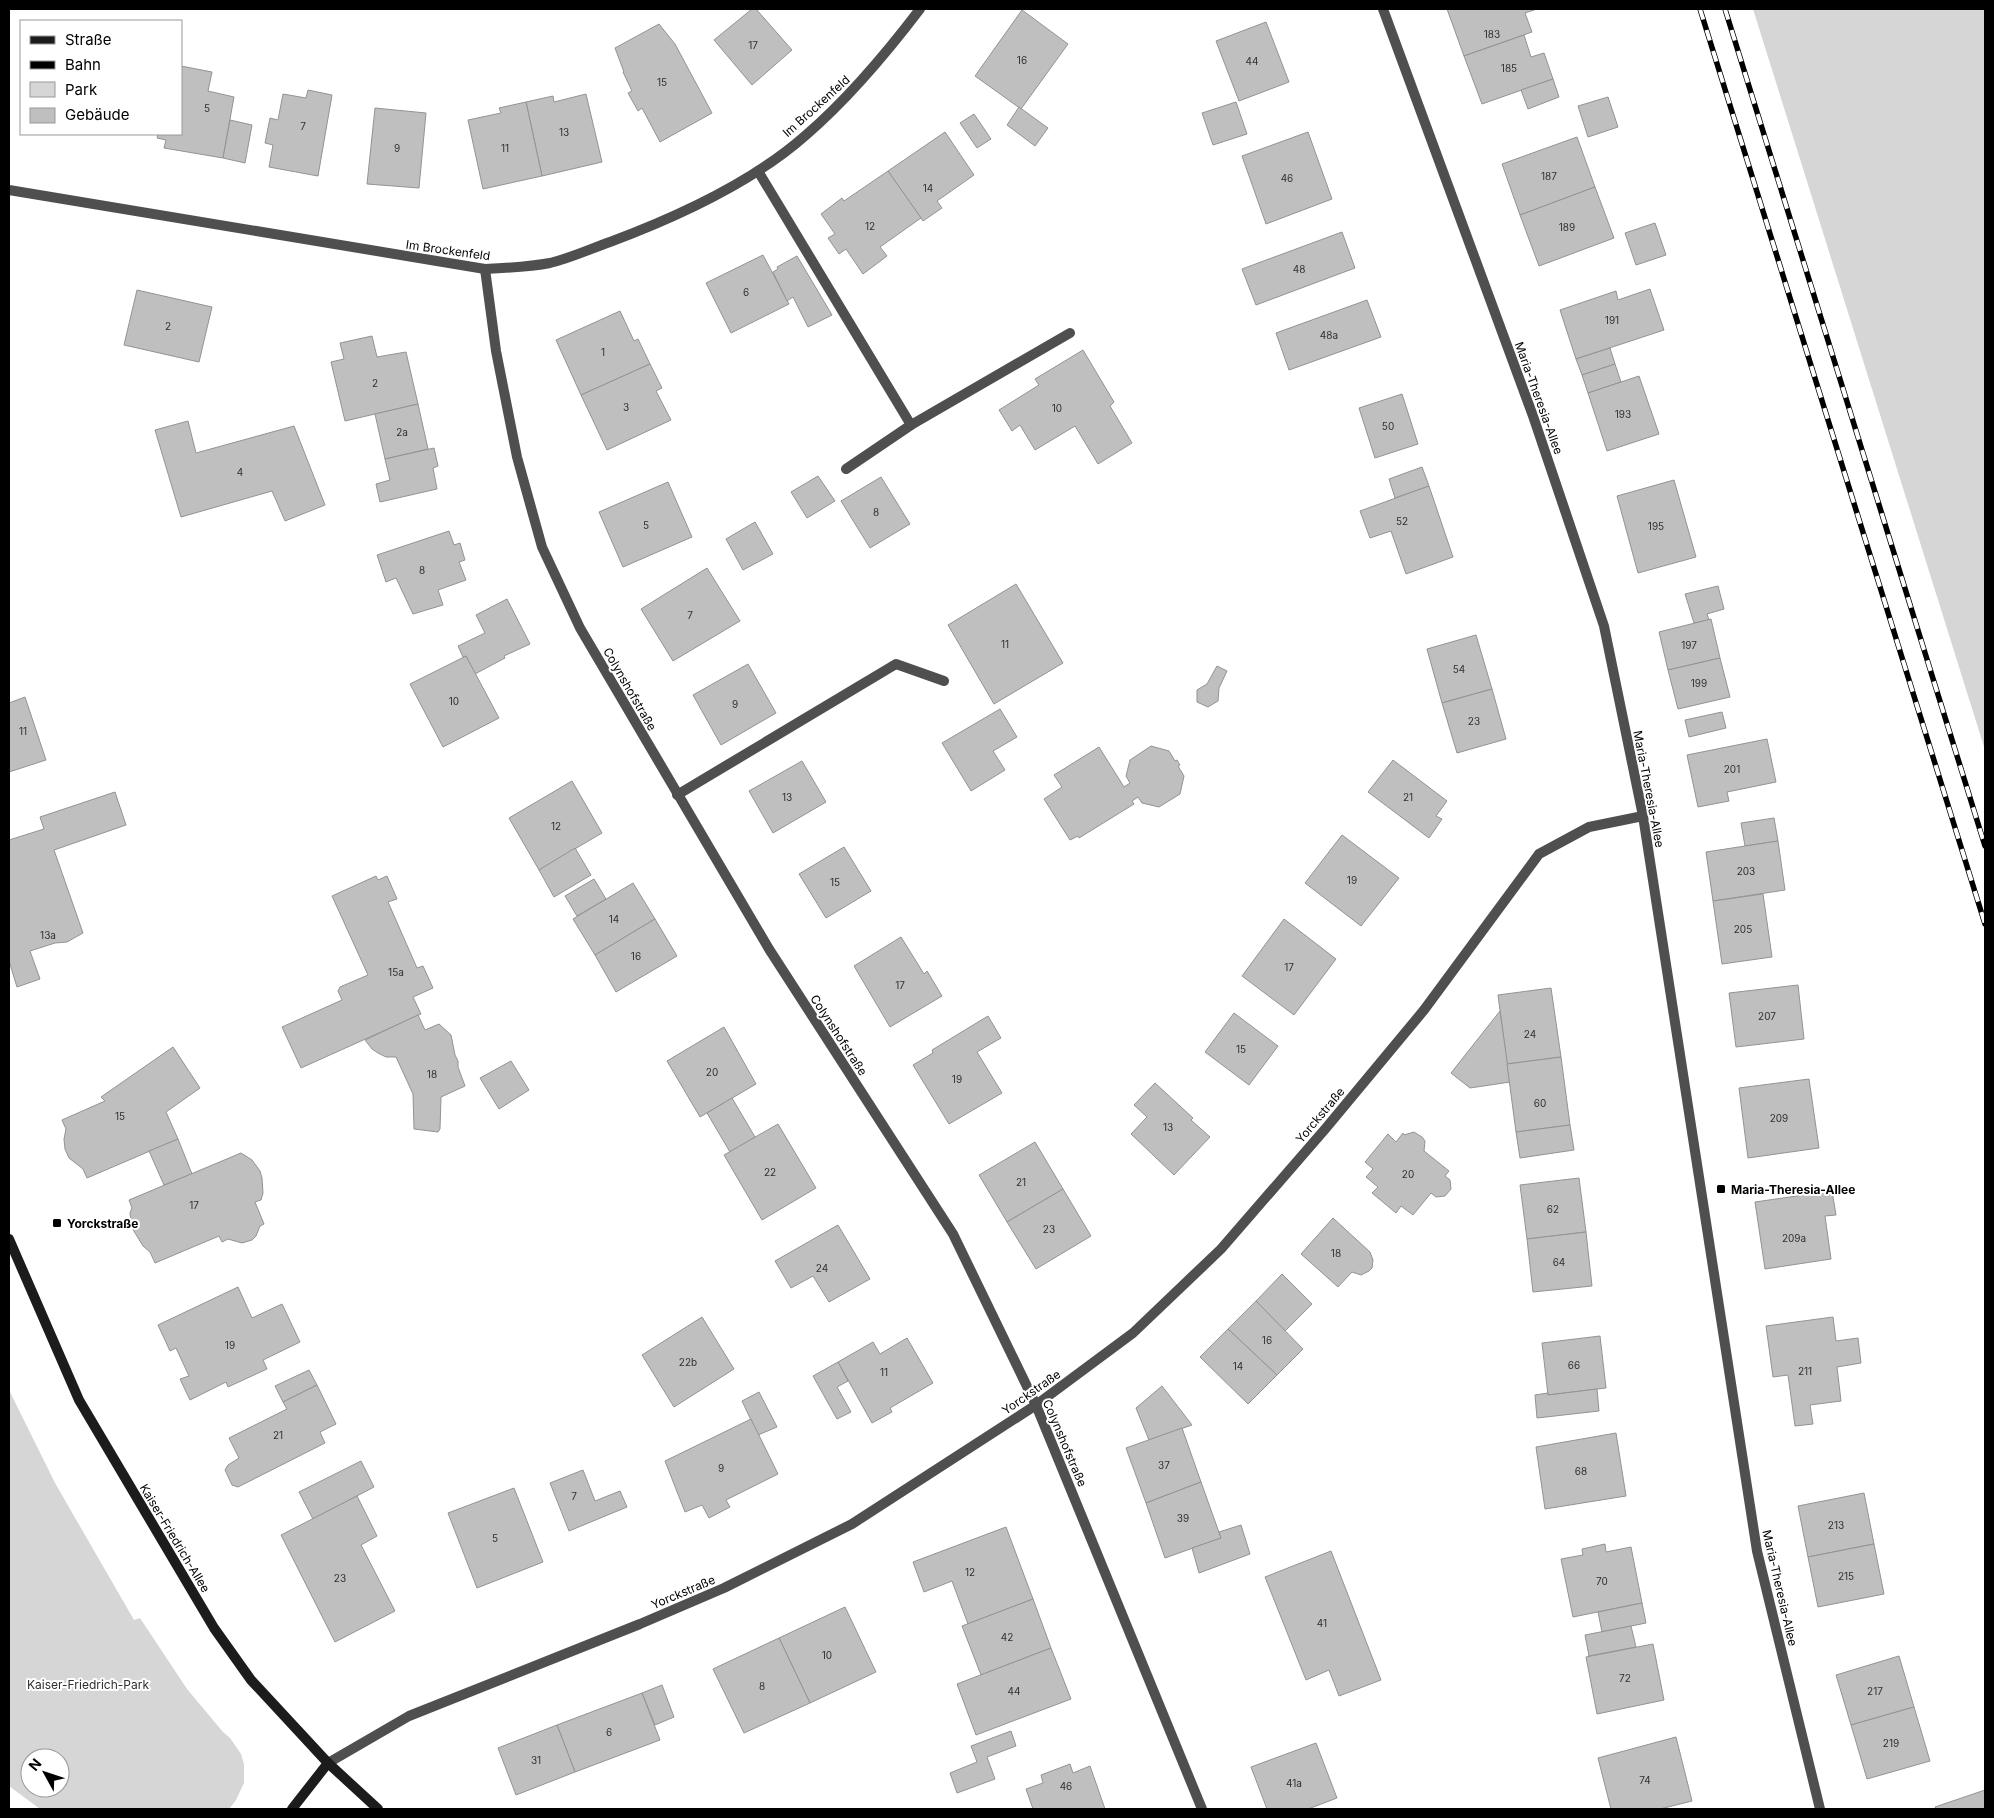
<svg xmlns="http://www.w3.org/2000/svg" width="1994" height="1818" viewBox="0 0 1994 1818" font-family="Inter,sans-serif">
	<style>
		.green { fill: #d6d6d6; fill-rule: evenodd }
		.building { fill: #bfbfbf; stroke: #939393 }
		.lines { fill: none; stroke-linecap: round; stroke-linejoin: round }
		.lane { stroke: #4f4f4f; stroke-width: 10 }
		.street { stroke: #4f4f4f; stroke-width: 10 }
		.secondary { stroke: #1c1c1c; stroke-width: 10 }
		.rail-casing { stroke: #000; stroke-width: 5.5 }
		.rail { stroke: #fff; stroke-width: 4; stroke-dasharray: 11; stroke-linecap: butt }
		.poi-dot { fill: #000; stroke: #fff; stroke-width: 2 }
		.labels { text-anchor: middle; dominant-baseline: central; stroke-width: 4; stroke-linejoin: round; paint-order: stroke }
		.number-label { font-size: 10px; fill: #303030 }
		.street-label { font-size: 12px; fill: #000; stroke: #fff }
		.poi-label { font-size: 12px; font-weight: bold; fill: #000; stroke: #fff; text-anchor: start }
		.park-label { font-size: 12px; fill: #2d2d2d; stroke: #fff }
	</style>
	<rect width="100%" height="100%" fill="#fff"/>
	<g class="green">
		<polygon points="1753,9 1985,9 1985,750"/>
		<path d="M9,1390L55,1483L134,1620L140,1618L187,1689L223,1732L230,1738L241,1754L244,1764V1783L236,1800L229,1809H40L9,1786ZM30,1758H60V1788H30Z"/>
	</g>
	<g class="building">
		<polygon points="752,9 756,9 792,50 752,85 714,40"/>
		<polygon points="1447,9 1537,9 1525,13 1532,32 1464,56"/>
		<polygon points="1022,10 1068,44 1021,109 975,76"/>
		<polygon points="1266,22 1289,82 1239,101 1216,41"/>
		<polygon points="659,24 675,44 712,113 660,142 642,108 638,111 628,93 632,91 623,72 624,72 615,48"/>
		<polygon points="1524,35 1531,57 1544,53 1553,79 1482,104 1464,56"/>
		<polygon points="181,66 212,72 208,91 234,97 223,158 164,148 166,140 157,138 158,134 181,134"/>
		<polygon points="1553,79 1559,97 1528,109 1521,90"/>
		<polygon points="308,90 332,95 318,176 269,167 273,145 265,143 270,118 278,120 283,94 306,98"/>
		<polygon points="586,94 602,162 542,176 526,102 553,96 554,102"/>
		<polygon points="1608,97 1618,127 1588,137 1578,106"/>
		<polygon points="526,102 542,176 483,189 468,120 501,113 499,108"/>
		<polygon points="1236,102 1247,134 1213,145 1202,113"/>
		<polygon points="1019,107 1048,128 1035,146 1007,125"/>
		<polygon points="375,108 426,113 419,188 367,184"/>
		<polygon points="974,114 991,139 977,148 960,123"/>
		<polygon points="230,120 252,125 245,163 223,158"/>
		<polygon points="945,132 974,175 937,201 942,208 923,221 888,171"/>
		<polygon points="1308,132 1332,199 1266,224 1242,156"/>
		<polygon points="1577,137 1595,187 1520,215 1502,164"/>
		<polygon points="888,171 921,218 880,247 887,256 863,274 846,249 839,254 828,238 835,234 821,214 842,198 844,201"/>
		<polygon points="1595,187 1614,238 1539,266 1520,215"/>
		<polygon points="1655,223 1666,255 1636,265 1625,233"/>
		<polygon points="1342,232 1355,268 1256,305 1242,269"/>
		<polygon points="763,255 789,304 731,333 706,283"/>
		<polygon points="797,256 832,315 808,327 793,297 787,301 773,272 778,269 777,267"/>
		<polygon points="1650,289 1664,330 1576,359 1560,310 1616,291 1618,300"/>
		<polygon points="137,290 212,307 199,362 124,345"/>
		<polygon points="1367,300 1381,337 1289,370 1276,333"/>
		<polygon points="620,311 634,341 638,339 650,364 581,395 556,340"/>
		<polygon points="372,336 377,357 406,352 418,404 345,421 331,362 344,359 340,343"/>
		<polygon points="1610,348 1615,364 1582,375 1576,359"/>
		<polygon points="1083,350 1114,402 1110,406 1132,443 1098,464 1075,426 1035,450 1020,425 1012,431 999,410 1039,385 1035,379"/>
		<polygon points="650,364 662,388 656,391 671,420 607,450 581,395"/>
		<polygon points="1615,364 1621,382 1588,393 1582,375"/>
		<polygon points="1639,376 1659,434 1607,451 1588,393"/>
		<polygon points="1402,394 1418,444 1375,458 1359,408"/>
		<polygon points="418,404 428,449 385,459 375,414"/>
		<polygon points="188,421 196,453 294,426 325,505 285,521 272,491 181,517 155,430"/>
		<polygon points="434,448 438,466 433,468 437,489 380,502 376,484 390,480 385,459"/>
		<polygon points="1422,467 1429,486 1395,498 1389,479"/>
		<polygon points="818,476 835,501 807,518 791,492"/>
		<polygon points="881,477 910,524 870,548 841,501"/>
		<polygon points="1674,480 1696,557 1638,573 1617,496"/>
		<polygon points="668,482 692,537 623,567 599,512"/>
		<polygon points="1429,486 1453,557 1406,574 1391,531 1370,538 1360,511"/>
		<polygon points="755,522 773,554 743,570 726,539"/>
		<polygon points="449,531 454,545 460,543 465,560 459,562 466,580 438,590 443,605 413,614 396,578 386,582 377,555"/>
		<polygon points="707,568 740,621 673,661 641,609"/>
		<polygon points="1016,584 1063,663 994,704 948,625"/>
		<polygon points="1718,586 1724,609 1707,614 1709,620 1694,623 1685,594"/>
		<polygon points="507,599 530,644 504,656 505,658 475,674 466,656 463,657 458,646 485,633 476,615"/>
		<polygon points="1711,619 1720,658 1668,670 1659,632"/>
		<polygon points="1476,635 1492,689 1442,703 1427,649"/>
		<polygon points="466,656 499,718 443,747 410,684"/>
		<polygon points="1720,658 1730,697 1678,709 1668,670"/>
		<polygon points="748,664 776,713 721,745 693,695"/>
		<polygon points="1217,666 1227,671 1219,688 1218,701 1208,707 1197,702 1197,690 1207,684"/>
		<polygon points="1492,689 1506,739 1457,753 1442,703"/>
		<polygon points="25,697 46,760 9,772 9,703"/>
		<polygon points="1000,709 1017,737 993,751 1005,770 971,791 942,743"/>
		<polygon points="1722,712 1726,728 1689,737 1685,720"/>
		<polygon points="1767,739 1776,782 1727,792 1729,801 1698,807 1687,755"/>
		<polygon points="1151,746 1169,751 1175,761 1177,760 1180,765 1178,766 1184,776 1180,794 1159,807 1142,803 1138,797 1132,801 1134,804 1079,838 1078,836 1070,840 1044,799 1062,787 1054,775 1099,747 1124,787 1130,783 1126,776 1130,760"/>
		<polygon points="1393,760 1447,801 1436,816 1442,819 1429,838 1368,792"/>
		<polygon points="802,761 826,802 773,833 749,791"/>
		<polygon points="572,781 602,833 539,870 509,818"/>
		<polygon points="115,792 126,825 54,850 83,933 67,942 55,943 30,951 40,979 17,987 9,961 9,840 44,829 40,817"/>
		<polygon points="1774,818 1778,841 1745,846 1741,823"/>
		<polygon points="1342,835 1399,878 1361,926 1305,883"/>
		<polygon points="1778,841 1785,890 1713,901 1706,852"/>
		<polygon points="844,847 871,891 826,918 799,874"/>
		<polygon points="575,848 591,875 554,897 539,870"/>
		<polygon points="376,876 378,880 387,876 397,899 388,902 417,968 423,966 433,988 413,997 421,1014 301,1068 282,1027 342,1000 338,991 340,987 368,975 332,896"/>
		<polygon points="594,879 606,899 577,916 565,896"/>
		<polygon points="633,883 655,919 595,955 573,919"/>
		<polygon points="1763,894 1772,957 1722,964 1713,901"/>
		<polygon points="655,919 677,956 616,992 595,955"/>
		<polygon points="1284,919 1336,959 1294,1015 1242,976"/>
		<polygon points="901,937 924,974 927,971 942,996 890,1027 854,966"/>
		<polygon points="1798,985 1804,1039 1736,1047 1729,993"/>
		<polygon points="1551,988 1561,1057 1507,1064 1498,995"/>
		<polygon points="1500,1011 1510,1082 1470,1088 1451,1073"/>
		<polygon points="1234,1013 1278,1046 1249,1085 1205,1052"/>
		<polygon points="418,1015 425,1030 439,1024 451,1035 455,1055 458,1061 458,1067 465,1086 441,1097 440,1129 438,1132 414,1129 413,1094 396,1057 386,1057 378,1053 372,1049 365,1040"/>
		<polygon points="988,1016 1001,1038 977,1052 1002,1093 949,1124 913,1065 933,1053 932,1050"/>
		<polygon points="724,1027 756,1084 700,1117 667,1061"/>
		<polygon points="173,1047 200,1088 166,1112 178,1139 87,1178 83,1169 69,1158 65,1149 64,1139 66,1129 62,1120 105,1101 101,1097"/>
		<polygon points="1561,1057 1570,1125 1516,1132 1507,1064"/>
		<polygon points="511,1061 529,1090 499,1109 480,1078"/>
		<polygon points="1809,1079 1819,1148 1748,1158 1739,1088"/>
		<polygon points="1155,1083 1193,1118 1191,1120 1210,1137 1174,1175 1131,1134 1147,1117 1134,1105"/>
		<polygon points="732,1098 755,1137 730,1152 707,1113"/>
		<polygon points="778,1124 816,1188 762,1220 724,1155"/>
		<polygon points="1570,1125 1574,1150 1520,1158 1516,1132"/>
		<polygon points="1414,1132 1422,1137 1425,1141 1424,1151 1449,1171 1445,1176 1450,1180 1451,1189 1445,1196 1436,1197 1431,1193 1413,1215 1401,1206 1396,1213 1372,1193 1378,1187 1366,1177 1373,1169 1365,1162 1388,1134 1396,1142 1403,1133 1404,1135"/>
		<polygon points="178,1139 192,1174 164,1185 149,1151"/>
		<polygon points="1035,1142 1063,1189 1007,1222 979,1175"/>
		<polygon points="241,1153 252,1160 260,1171 262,1178 263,1193 261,1200 255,1202 264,1224 260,1226 256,1236 252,1240 242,1243 228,1239 222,1242 219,1236 155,1263 150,1252 143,1246 132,1228 130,1213 132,1208 129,1200"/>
		<polygon points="1579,1178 1586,1232 1527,1239 1520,1185"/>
		<polygon points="1063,1189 1091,1236 1036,1269 1007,1222"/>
		<polygon points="1832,1191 1836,1215 1825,1216 1831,1259 1765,1269 1755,1202"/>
		<polygon points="1333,1218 1370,1252 1373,1260 1372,1268 1369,1271 1361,1275 1352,1272 1338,1287 1301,1254"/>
		<polygon points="838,1225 870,1279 829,1302 813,1276 791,1288 775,1261"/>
		<polygon points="1586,1232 1592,1286 1533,1292 1527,1239"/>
		<polygon points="1282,1274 1312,1304 1285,1331 1256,1301"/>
		<polygon points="238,1287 252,1318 282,1304 300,1342 263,1360 267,1369 228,1387 226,1382 190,1400 180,1379 189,1376 176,1348 170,1351 158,1325"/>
		<polygon points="1256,1301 1303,1349 1277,1375 1228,1329"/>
		<polygon points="702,1317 734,1369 674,1407 642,1355"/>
		<polygon points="1833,1317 1836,1341 1858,1338 1861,1363 1837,1367 1841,1401 1810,1405 1813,1424 1795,1426 1788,1375 1773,1377 1766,1326"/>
		<polygon points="1228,1329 1277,1375 1248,1404 1200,1357"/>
		<polygon points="1600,1336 1606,1388 1548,1395 1542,1343"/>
		<polygon points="907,1338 933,1383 890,1408 892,1412 872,1423 838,1362 873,1342 880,1354"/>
		<polygon points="838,1362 848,1381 837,1387 851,1412 837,1419 813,1376"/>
		<polygon points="309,1370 317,1385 283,1402 275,1386"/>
		<polygon points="317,1385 336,1424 320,1432 325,1443 238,1487 232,1485 225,1470 228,1465 239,1458 229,1438 287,1409 283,1402"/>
		<polygon points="1162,1386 1192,1425 1149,1440 1136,1408"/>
		<polygon points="1597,1389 1599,1411 1537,1418 1535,1395 1548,1393 1548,1395"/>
		<polygon points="759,1392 777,1427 758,1435 742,1401"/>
		<polygon points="751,1419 778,1474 726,1500 730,1507 709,1518 702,1505 685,1512 665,1461"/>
		<polygon points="1182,1428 1201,1482 1146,1503 1126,1448"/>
		<polygon points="1616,1433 1626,1496 1545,1509 1536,1447"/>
		<polygon points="361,1461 374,1487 313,1519 299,1492"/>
		<polygon points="583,1470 595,1501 620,1491 627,1507 569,1531 550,1483"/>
		<polygon points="1201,1482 1221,1538 1165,1558 1146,1503"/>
		<polygon points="514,1488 543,1562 477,1588 448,1513"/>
		<polygon points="1864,1493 1874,1544 1808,1557 1798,1506"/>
		<polygon points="357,1496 377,1536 361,1545 395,1611 335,1642 281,1535"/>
		<polygon points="1241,1525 1250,1554 1199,1573 1192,1548 1221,1538 1219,1532"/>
		<polygon points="1006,1527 1033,1599 968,1624 952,1581 924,1592 913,1562"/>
		<polygon points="1605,1544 1606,1552 1631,1547 1642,1603 1573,1617 1561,1559 1583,1555 1582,1549"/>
		<polygon points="1874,1544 1884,1594 1818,1607 1808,1557"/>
		<polygon points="1331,1551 1381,1680 1339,1696 1329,1670 1306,1680 1265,1577"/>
		<polygon points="1033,1599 1051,1648 981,1675 962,1626"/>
		<polygon points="1642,1603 1646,1623 1602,1632 1598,1612"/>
		<polygon points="845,1607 876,1672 810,1703 779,1638"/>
		<polygon points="1631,1626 1636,1647 1589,1656 1585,1635"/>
		<polygon points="779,1638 810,1703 744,1733 713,1669"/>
		<polygon points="1653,1644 1664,1700 1597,1714 1586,1657"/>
		<polygon points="1051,1648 1071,1699 976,1735 957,1684"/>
		<polygon points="1899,1656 1914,1707 1851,1725 1836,1675"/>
		<polygon points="662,1685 674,1717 655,1725 642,1693"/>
		<polygon points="642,1693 660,1740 575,1772 557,1725"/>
		<polygon points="1914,1707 1930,1761 1867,1779 1851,1725"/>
		<polygon points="557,1725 575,1772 516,1795 498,1748"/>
		<polygon points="1011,1731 1016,1746 987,1757 995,1779 957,1793 950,1773 977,1762 971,1746"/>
		<polygon points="1676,1737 1692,1801 1660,1809 1611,1809 1598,1758"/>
		<polygon points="1316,1743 1337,1798 1308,1809 1267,1809 1251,1767"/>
		<polygon points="1070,1764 1073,1773 1090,1766 1105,1809 1033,1809 1026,1789 1043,1783 1041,1775"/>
		<polygon points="1985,1790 1985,1809 1936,1809 1935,1807"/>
	</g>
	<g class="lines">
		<g class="lane">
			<polyline points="758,171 911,425"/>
			<polyline points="846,469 911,425 1070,333"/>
			<polyline points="677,795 896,664 944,681"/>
		</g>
		<g class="street">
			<polyline points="1383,9 1533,416 1604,626 1643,816 1757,1551 1820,1809"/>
			<path d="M9,190L485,269C507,268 529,267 550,263C571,258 590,249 610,242C677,217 752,183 806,135C849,98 885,55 920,9"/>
			<polyline points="485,269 496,351 517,457 542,547 580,628 769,949 953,1234 1036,1405 1202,1809"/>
			<polyline points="328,1763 409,1716 640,1624 724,1588 852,1524 1036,1405 1133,1333 1221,1249 1326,1128 1424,1010 1539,854 1589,827 1643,816"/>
		</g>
		<g class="secondary">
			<polyline points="9,1239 79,1400 214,1628 251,1680 328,1763 378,1809"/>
			<polyline points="292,1809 328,1763"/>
		</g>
		<g class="rail-casing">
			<g id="rail">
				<polyline points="1700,9 1985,924"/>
				<polyline points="1725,9 1985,846"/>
			</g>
		</g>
		<use href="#rail" class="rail"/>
	</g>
	<g class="poi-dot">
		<rect x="1716" y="1184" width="10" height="10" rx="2.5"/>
		<rect x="52" y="1218" width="10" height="10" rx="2.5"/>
	</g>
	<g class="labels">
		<g class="number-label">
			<text x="1492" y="34">183</text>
			<text x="753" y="45">17</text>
			<text x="1022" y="60">16</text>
			<text x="1252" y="61">44</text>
			<text x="1509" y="68">185</text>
			<text x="662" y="82">15</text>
			<text x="207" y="108">5</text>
			<text x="303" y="126">7</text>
			<text x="564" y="132">13</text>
			<text x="397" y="148">9</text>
			<text x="505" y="148">11</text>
			<text x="1549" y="176">187</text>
			<text x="1287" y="178">46</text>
			<text x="928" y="188">14</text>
			<text x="870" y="226">12</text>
			<text x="1567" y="227">189</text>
			<text x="1299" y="269">48</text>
			<text x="746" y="292">6</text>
			<text x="1612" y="320">191</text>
			<text x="168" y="326">2</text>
			<text x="1329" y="335">48a</text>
			<text x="603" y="352">1</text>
			<text x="375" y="383">2</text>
			<text x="626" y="407">3</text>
			<text x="1057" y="408">10</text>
			<text x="1623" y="414">193</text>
			<text x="1388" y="426">50</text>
			<text x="402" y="432">2a</text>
			<text x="240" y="472">4</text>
			<text x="876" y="512">8</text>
			<text x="1402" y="521">52</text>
			<text x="646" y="525">5</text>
			<text x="1656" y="526">195</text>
			<text x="422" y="570">8</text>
			<text x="690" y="615">7</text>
			<text x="1005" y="644">11</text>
			<text x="1689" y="645">197</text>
			<text x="1459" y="669">54</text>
			<text x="1699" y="683">199</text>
			<text x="454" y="701">10</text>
			<text x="735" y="704">9</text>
			<text x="1474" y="721">23</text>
			<text x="23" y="731">11</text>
			<text x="1732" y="769">201</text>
			<text x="787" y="797">13</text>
			<text x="1408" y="797">21</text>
			<text x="556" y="826">12</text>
			<text x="1746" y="871">203</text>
			<text x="1352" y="880">19</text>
			<text x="835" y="882">15</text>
			<text x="614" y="919">14</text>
			<text x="1743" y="929">205</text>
			<text x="48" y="935">13a</text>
			<text x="636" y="956">16</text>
			<text x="1289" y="967">17</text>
			<text x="396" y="972">15a</text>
			<text x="900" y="985">17</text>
			<text x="1767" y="1016">207</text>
			<text x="1530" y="1034">24</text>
			<text x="1241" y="1049">15</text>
			<text x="712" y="1072">20</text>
			<text x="432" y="1074">18</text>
			<text x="957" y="1079">19</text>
			<text x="1540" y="1103">60</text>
			<text x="120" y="1116">15</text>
			<text x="1779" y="1118">209</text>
			<text x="1168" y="1127">13</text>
			<text x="770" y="1172">22</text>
			<text x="1408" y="1174">20</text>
			<text x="1021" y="1182">21</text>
			<text x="194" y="1205">17</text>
			<text x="1553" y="1209">62</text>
			<text x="1049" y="1229">23</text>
			<text x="1794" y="1238">209a</text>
			<text x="1336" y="1253">18</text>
			<text x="1559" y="1262">64</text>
			<text x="822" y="1268">24</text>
			<text x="1267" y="1340">16</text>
			<text x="230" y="1345">19</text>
			<text x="688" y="1362">22b</text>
			<text x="1574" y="1365">66</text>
			<text x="1238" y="1366">14</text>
			<text x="1805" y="1371">211</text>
			<text x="884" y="1372">11</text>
			<text x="278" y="1435">21</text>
			<text x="1164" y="1465">37</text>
			<text x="721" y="1468">9</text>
			<text x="1581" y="1471">68</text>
			<text x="574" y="1496">7</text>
			<text x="1183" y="1518">39</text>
			<text x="1836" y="1525">213</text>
			<text x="495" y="1538">5</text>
			<text x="970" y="1572">12</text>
			<text x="1846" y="1576">215</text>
			<text x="340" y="1578">23</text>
			<text x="1602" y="1581">70</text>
			<text x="1322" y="1623">41</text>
			<text x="1007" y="1637">42</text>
			<text x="827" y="1655">10</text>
			<text x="1625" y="1678">72</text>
			<text x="762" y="1686">8</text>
			<text x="1014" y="1691">44</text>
			<text x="1875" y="1691">217</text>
			<text x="609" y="1732">6</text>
			<text x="1891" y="1743">219</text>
			<text x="536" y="1760">31</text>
			<text x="1645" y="1780">74</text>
			<text x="1294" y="1783">41a</text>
			<text x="1066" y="1786">46</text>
		</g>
		<g class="street-label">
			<text transform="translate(816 106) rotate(-42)">Im Brockenfeld</text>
			<text transform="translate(448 250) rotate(8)">Im Brockenfeld</text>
			<text transform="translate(1539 398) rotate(70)">Maria-Theresia-Allee</text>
			<text transform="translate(630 689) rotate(60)">Colynshofstraße</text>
			<text transform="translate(1649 789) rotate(79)">Maria-Theresia-Allee</text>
			<text transform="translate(839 1035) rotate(57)">Colynshofstraße</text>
			<text transform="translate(1320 1115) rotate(-50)">Yorckstraße</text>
			<text transform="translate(1031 1392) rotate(-35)">Yorckstraße</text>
			<text transform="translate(1065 1443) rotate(67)">Colynshofstraße</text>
			<text transform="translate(175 1538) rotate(59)">Kaiser-Friedrich-Allee</text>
			<text transform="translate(1780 1588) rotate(77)">Maria-Theresia-Allee</text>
			<text transform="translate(683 1592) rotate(-23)">Yorckstraße</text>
		</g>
		<g class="poi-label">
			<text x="1731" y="1189">Maria-Theresia-Allee</text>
			<text x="67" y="1223">Yorckstraße</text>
		</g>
		<g class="park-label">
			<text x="88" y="1684">Kaiser-Friedrich-Park</text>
		</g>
	</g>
	<rect width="1994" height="1818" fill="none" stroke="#000000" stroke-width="20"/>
	<rect x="20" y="20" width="162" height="115" fill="#ffffff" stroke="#999999"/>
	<rect x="30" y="36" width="25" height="8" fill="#1c1c1c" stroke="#999999"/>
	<text x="65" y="45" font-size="15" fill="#000000">Straße</text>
	<rect x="30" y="61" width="25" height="8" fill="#000000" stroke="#999999"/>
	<text x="65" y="70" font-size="15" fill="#000000">Bahn</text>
	<rect x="30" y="82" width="25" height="15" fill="#d6d6d6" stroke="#999999"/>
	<text x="65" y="95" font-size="15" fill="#000000">Park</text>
	<rect x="30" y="108" width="25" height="15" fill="#bfbfbf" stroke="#999999"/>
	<text x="65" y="120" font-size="15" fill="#000000">Gebäude</text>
	<g transform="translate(45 1773) rotate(310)"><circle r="24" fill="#ffffff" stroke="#999999"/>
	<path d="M0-4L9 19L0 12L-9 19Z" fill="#000000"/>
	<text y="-8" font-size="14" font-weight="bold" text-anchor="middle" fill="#000000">N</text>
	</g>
</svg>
